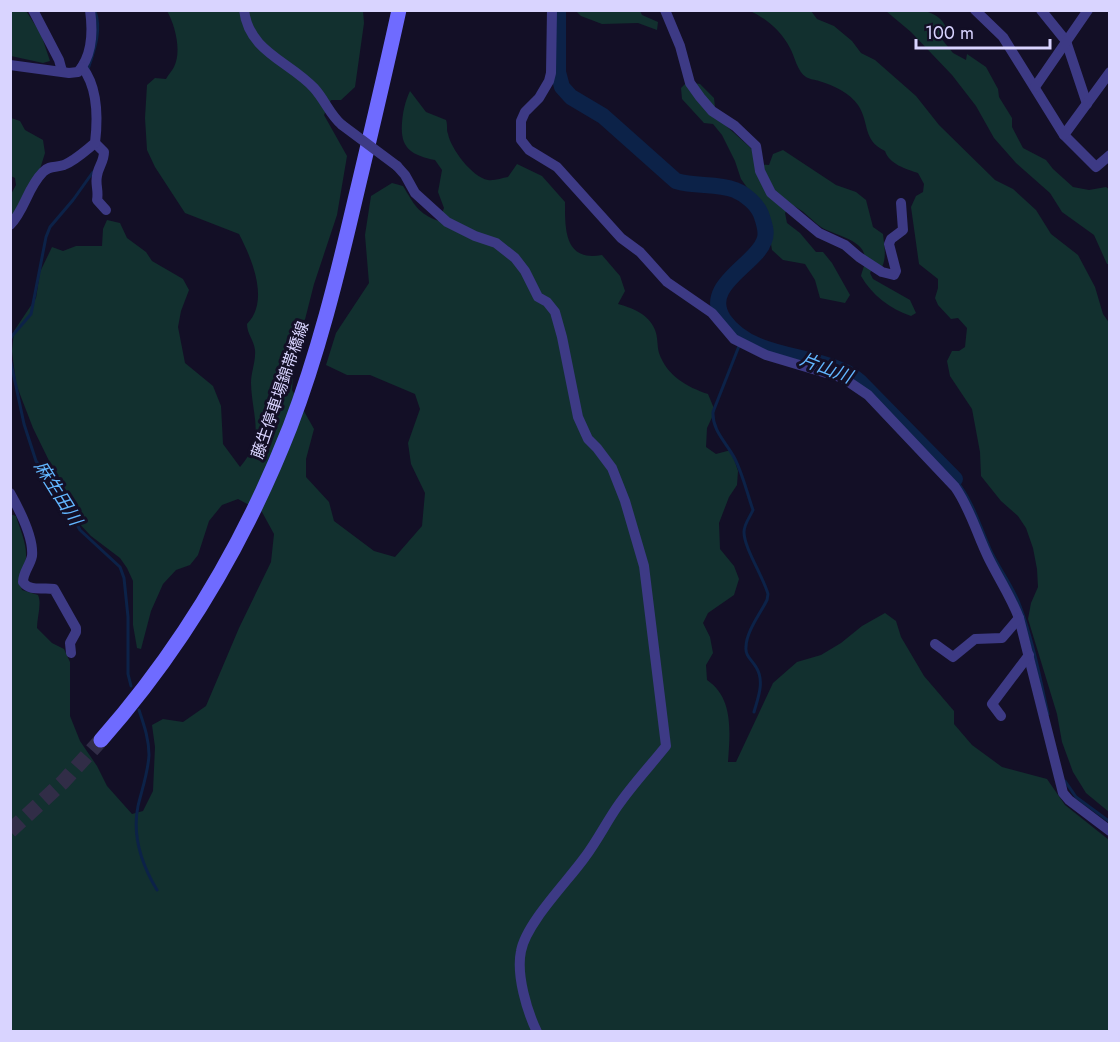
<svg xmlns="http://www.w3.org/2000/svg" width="1120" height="1042" viewBox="0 0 1120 1042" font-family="Jost,'Noto Sans JP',sans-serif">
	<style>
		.green { fill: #12302f }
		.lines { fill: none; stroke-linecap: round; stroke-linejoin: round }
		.stream { stroke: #0c2248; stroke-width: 3 }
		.river { stroke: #0c2248; stroke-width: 16 }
		.secondary-tunnel { stroke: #312d47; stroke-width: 15; stroke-dasharray: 15 8; stroke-linecap: butt }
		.minor { stroke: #3d3a85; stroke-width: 10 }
		.secondary { stroke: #6f6bff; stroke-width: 15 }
		.minor-bridge { stroke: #3d3a85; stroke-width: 10 }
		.labels { text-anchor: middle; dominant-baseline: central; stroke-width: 6; stroke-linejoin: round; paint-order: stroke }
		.street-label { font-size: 16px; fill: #d9d4ff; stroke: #130f26 }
		.water-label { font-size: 18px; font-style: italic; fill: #62b6ff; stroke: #130f26 }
	</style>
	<rect width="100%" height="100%" fill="#130f26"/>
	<g class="green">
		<polygon points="10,11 26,11 41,34 50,61 43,63 11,56"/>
		<path d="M167,11H363L364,23L355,87L341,100H331L324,115L347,156L337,215L314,284L294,363L292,390L314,429L306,459V477L329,502L334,521L374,551L395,557L422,526L425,493L411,464L408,443L420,409L415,394L370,375H347L326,365L336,333L369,283L365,235L371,196L392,183L403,186C414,204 418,214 439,221L444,208L438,192L442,170L435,160C411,155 400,148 402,123C403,111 405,102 410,91L426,112L446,120C448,126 446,129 448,134C451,149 472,177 488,180C494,181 502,178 508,177L517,164L542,176L565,202C565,229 564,262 602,255L620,276L625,291L618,304C632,308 649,314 655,330C658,337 657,346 659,353C667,376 687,387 708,394L715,411L707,428L706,447L716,454L731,450L738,471L737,485L729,497L719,523L720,549L734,566L739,579L734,595L708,613L703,623L710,637L713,653L706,665L707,680C734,698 730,733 728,762H736L773,683L797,662L821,655L841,643L862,626L885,613L896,621L901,637L924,676L954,711V724L972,745L1002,767L1047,779L1065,805L1109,840V1031H11L10,514L16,516C20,529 27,544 26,558C25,572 17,576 22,590L38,595C42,604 37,617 37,628L52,643L64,649L70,662V716L80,741L97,766L107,786L132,814L143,811L153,791L155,747L152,725L163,719L183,722L206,706L239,628L271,562L274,534L262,512L238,499L222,505L209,521L198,555L190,565L176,570L163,584L151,611L141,649L137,648L133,625V581L127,568L120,558L91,536L75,519L60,492L55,473L33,428L16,384L12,351L14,331L36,298L40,272L52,247L63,251L76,246H102L103,229L107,220L120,223L127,238L146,252L152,261L183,279L189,290L181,311L178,327L185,363L213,386L221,406L223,444L240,467C266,437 252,418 251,383C251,372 256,361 255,350C254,340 247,334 247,324C270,301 252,259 239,234L185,213L155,167L147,150L145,118L147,85L155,78L166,79C168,75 172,71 174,67C182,51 175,25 167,11Z"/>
		<polygon points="576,11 640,11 642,15 658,22 657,30 638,23 602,24 581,16"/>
		<path d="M750,11H811L817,19L834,26L852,41L861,53L875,60L916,96L939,125L995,180L1013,189L1036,210L1051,234L1078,255L1095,287L1103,314L1110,324L1109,812L1086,793L1073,772L1062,742L1057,714L1028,619L1031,603L1038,587L1037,569L1033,548L1026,528L1018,516L1001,501L981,476L980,452L972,409L950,376L947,361L952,351H959L965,347L967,328L958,318L951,319L938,305L935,298L938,288V279L919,264L911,207L916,196L923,192L924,184L918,173C906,169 889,164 885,151C862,140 870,123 858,105C850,93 833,85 819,81C816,80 809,79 806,77C797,71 795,57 790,48C782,32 766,18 750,11Z"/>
		<path d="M886,11C906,10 935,5 946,27L941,31L940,37L953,53L966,60L967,54L986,67L998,89L999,97L1012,118V127L1023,148L1046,160L1053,169L1073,187L1089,190L1106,187L1110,190L1109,264H1107L1094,235L1062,212L1050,193L1016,163L994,138L976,106L952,75L911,32Z"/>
		<path d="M687,82L700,84L714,98L715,107L723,123L753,150L755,164L769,165L773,154L783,150L836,185L856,192L866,200L873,227L883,234C884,244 887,257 882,267L875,265L870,273L873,279L910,300L916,313L911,316C890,309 872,295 861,276C862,271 866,263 865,258C864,239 833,235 821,227C811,220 803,209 791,205L785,213L787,223L800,233L816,252H823L832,263L850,295L845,303L820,298L815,280L805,264L783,260L772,250L766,214L741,179L735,161L722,135L713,124L704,123L682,99L681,88Z"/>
		<polygon points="11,118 20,121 25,130 43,140 45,153 40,169 11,219 10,196 16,185 15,178 11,176"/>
	</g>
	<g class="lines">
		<g class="stream">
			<path d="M88,69C94,51 102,30 95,11"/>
			<polyline points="10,340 12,336 31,314 46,237 50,227 73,200 93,172"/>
			<path d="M739,346L713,412C712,431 727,443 735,459C743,475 747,493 753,510C750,517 744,524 744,532C744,548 763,576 768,594L767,600C760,614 746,632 746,647C745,656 752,660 756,667C765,681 758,698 754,712"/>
			<polyline points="10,358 24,424 36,461 59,492 80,530 120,567 124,578 128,617 128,674 131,686"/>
			<path d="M955,479C973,501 979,524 990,549C999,569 1013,586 1020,606C1033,641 1040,678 1048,714"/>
			<path d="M139,710C144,725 149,739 149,755C148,773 142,789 138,806C132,835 142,865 157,890"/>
			<polyline points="1065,781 1076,797 1110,822"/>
		</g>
		<path class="river" d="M558,10V72L562,87L571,97L603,116L676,181C696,187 716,183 735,190C745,194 757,204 761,214C764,223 768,233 764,241C756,265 700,286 724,320C751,358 808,353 845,372C850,374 855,378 860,382L955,479"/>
		<polyline class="secondary-tunnel" points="10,831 63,782 101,740"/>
		<g class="minor">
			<polyline points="33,10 59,60 62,71"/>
			<path d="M244,10C249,52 289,61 314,88C325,100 330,115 342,125"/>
			<path d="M552,10L551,73L549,81L539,98L525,112L521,121V140L529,150L557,167L621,238L640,252L667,282L712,313L734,339L766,355L843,378L868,395L955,487C971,510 977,535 989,559C999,579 1011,597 1019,618L1063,793L1069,800L1110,831"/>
			<polyline points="665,10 680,46 690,83 700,97 712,111 735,126 756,146 760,171 771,193 819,233 845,245 859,257 882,272 894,275 896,271 889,244 891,239 903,230 901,203"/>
			<polyline points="975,10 1003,37 1064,135 1096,167 1110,155"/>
			<polyline points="1041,10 1066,41 1087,104"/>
			<path d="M10,65L69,73L78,72C92,56 93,31 90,10"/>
			<polyline points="1035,87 1088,10"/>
			<polyline points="1064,135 1110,72"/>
			<path d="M95,143L104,152C104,162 98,167 97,176C95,184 99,191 97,200L106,210"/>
			<path d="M397,166L405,175L415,193L447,222L475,236L496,243L515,258L525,271L538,297L547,302L555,312L562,337L578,417L588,439L597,448L612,468L625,501L644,566L666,746C650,766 632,785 617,807C606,823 597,841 585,857C568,881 526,923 521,951C516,975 527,1011 537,1032"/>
			<path d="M10,225C25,210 27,188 43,172C50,165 55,168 64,165C76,160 85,151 95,143C98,118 98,87 82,67"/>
			<path d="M10,493C19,509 34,537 32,556C30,566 23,572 23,582C30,592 43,587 54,589L76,628V632L70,643L71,653"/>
			<polyline points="935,644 953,657 975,639 1002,638 1019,618"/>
			<polyline points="1001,716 992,704 1029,655"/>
		</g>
		<path class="secondary" d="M101,740C182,648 245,542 290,427C318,354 337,277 355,200C370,137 385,74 399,10"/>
		<polyline class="minor-bridge" points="342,125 397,166"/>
	</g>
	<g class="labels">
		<g class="street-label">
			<text transform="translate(280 390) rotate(-71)">藤生停車場錦帯橋線</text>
		</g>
		<g class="water-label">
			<text transform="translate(826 368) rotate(21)">片山川</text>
			<text transform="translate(58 493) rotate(58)">麻生田川</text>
		</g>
	</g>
	<rect width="1120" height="1042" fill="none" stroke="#d9d4ff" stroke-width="24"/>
	<path d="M916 39v9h134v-9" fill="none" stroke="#d9d4ff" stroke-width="3"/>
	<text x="925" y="39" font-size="18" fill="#d9d4ff" stroke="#130f26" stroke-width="4.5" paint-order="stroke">100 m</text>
</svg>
